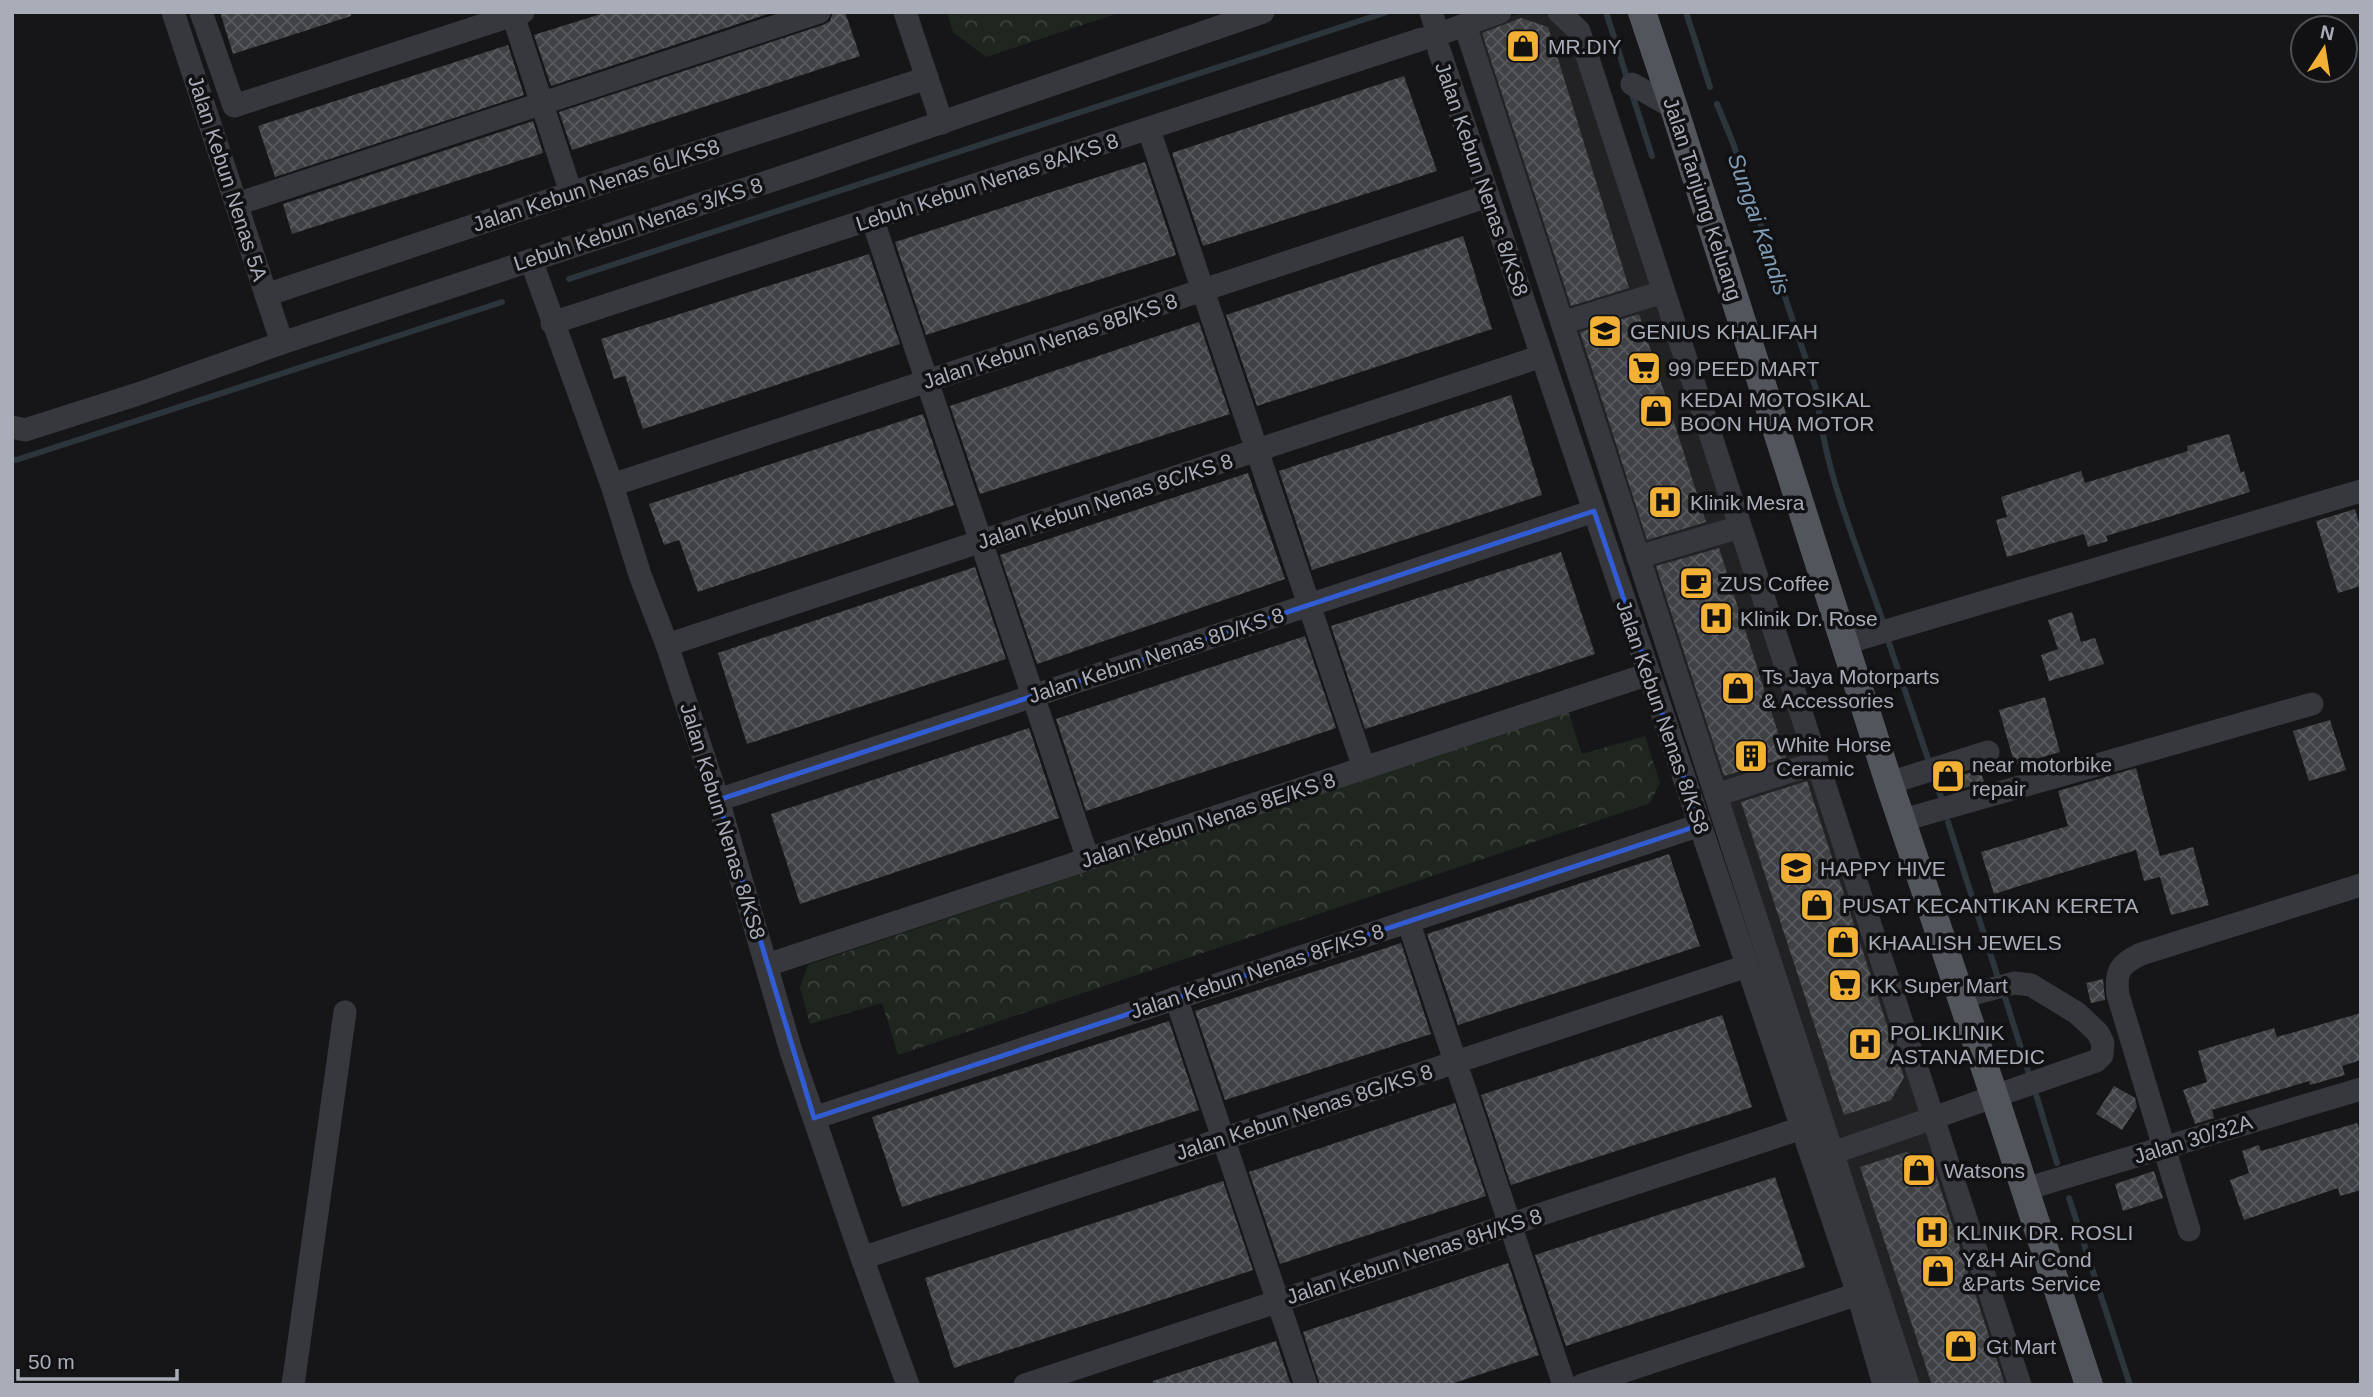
<svg xmlns="http://www.w3.org/2000/svg" width="2373" height="1397" viewBox="0 0 2373 1397" font-family="Helvetica,sans-serif">
	<style>
		.built { fill: #222225 }
		.forest { fill: url(#forest-crowns) }
		.lines { fill: none; stroke-linecap: round; stroke-linejoin: round }
		.stream { stroke: #2c353c; stroke-width: 6 }
		.building { fill: url(#building-cross-hatch) }
		.minor { stroke: #37383d; stroke-width: 23 }
		.major { stroke: #53555c; stroke-width: 28 }
		.marked { fill: none; stroke: #325cd3; stroke-width: 5; stroke-linejoin: round }
		.labels { text-anchor: middle; dominant-baseline: central; stroke-width: 7; stroke-linejoin: round; paint-order: stroke }
		.poi-label { font-size: 21px; fill: #a8adb8; stroke: #111113; text-anchor: start }
		.street-label { font-size: 21px; fill: #a8adb8; stroke: #111113 }
		.water-label { font-size: 23px; font-style: italic; fill: #7f9bb3; stroke: #111113 }
	</style>
	<defs>
		<pattern id="forest-crowns" width="20" height="18" patternUnits="userSpaceOnUse" patternTransform="scale(1.75)"><rect width="20" height="18" fill="#1e261f"/><path d="M2 6a3 3 0 1 1 6 0M12 15a3 3 0 1 1 6 0" fill="none" stroke="#3c433d"/></pattern>
		<pattern id="building-cross-hatch" width="8" height="8" patternUnits="userSpaceOnUse" patternTransform="scale(1.75)"><rect width="8" height="8" fill="#404145"/><path d="M0 0l8 8M0 8l8-8" fill="none" stroke="#595a5e"/></pattern>
	</defs>
	<rect width="100%" height="100%" fill="#161618"/>
	<polygon class="built" points="1523,12 1544,12 1572,35 2012,1385 1913,1385 1474,31"/>
	<g class="forest">
		<polygon points="947,12 1122,12 986,57 953,32"/>
		<polygon points="1568,711 1582,754 1645,736 1660,783 1650,803 898,1055 882,1003 810,1024 800,987 808,965"/>
	</g>
	<g class="lines">
		<g class="stream">
			<polyline points="1606,12 1628,81"/>
			<polyline points="1686,12 1710,87"/>
			<polyline points="1631,91 1652,156"/>
			<path d="M1717,104L1733,143L1817,392C1823,471 1859,550 1884,625"/>
			<polyline points="569,279 1387,12"/>
			<polyline points="12,459 16,460 502,302"/>
			<polyline points="1889,643 1930,765"/>
			<polyline points="1935,779 1943,803"/>
			<polyline points="1948,822 1999,981"/>
			<polyline points="2003,991 2030,1077"/>
			<polyline points="2034,1088 2057,1163"/>
			<polyline points="2069,1198 2130,1385"/>
		</g>
	</g>
	<g class="building">
		<polygon points="220,12 351,12 351,16 233,54"/>
		<polygon points="607,12 774,12 551,86 534,35"/>
		<polygon points="833,12 845,12 860,56 572,150 559,112 823,25 830,21"/>
		<polygon points="1521,18 1548,27 1629,288 1571,306 1482,33"/>
		<polygon points="508,45 524,95 275,177 258,126"/>
		<polygon points="1404,76 1437,171 1203,246 1172,153"/>
		<polygon points="533,121 543,153 292,234 283,204"/>
		<polygon points="1145,162 1176,255 926,335 895,242"/>
		<polygon points="1463,236 1492,329 1257,406 1226,315"/>
		<polygon points="869,254 900,344 643,429 625,376 614,379 601,339"/>
		<polygon points="1639,314 1706,522 1647,540 1580,332"/>
		<polygon points="1199,322 1230,414 980,494 950,406"/>
		<polygon points="1511,395 1542,495 1312,570 1279,471"/>
		<polygon points="923,414 954,505 698,592 679,540 664,545 649,504"/>
		<polygon points="2229,434 2241,473 2244,471 2250,492 2106,536 2108,541 2088,547 2084,534 2007,557 1996,520 2007,517 2001,497 2081,471 2085,483 2188,451 2187,446"/>
		<polygon points="1248,473 1285,579 1037,664 1000,555"/>
		<polygon points="2355,509 2361,529 2361,586 2338,593 2316,521"/>
		<polygon points="1719,548 1786,758 1724,776 1656,566"/>
		<polygon points="1561,552 1595,654 1365,729 1331,626"/>
		<polygon points="975,567 1006,659 747,744 718,653"/>
		<polygon points="2072,612 2081,642 2095,638 2104,664 2049,681 2041,655 2058,649 2048,620"/>
		<polygon points="1305,636 1336,728 1086,811 1056,719"/>
		<polygon points="2045,697 2060,752 2015,765 1999,710"/>
		<polygon points="2330,720 2346,770 2309,781 2293,731"/>
		<polygon points="1029,728 1059,818 800,904 771,814"/>
		<polygon points="2136,768 2160,856 2193,847 2209,905 2171,915 2160,877 2144,881 2136,850 1994,894 1981,852 2068,826 2058,791"/>
		<polygon points="1980,769 1984,782 1957,790 1953,778"/>
		<polygon points="1807,781 1904,1077 1891,1100 1844,1115 1741,802"/>
		<polygon points="1669,854 1700,946 1458,1025 1427,934"/>
		<polygon points="1401,943 1431,1034 1225,1100 1195,1011"/>
		<polygon points="2103,979 2105,1000 2091,1003 2086,983"/>
		<polygon points="2361,1013 2361,1060 2342,1066 2345,1075 2310,1085 2309,1081 2212,1110 2214,1118 2195,1124 2183,1090 2207,1082 2198,1051 2274,1028 2277,1037"/>
		<polygon points="1722,1015 1752,1107 1511,1185 1481,1095"/>
		<polygon points="1169,1021 1199,1110 902,1207 872,1117"/>
		<polygon points="2114,1086 2135,1098 2137,1107 2122,1130 2096,1114"/>
		<polygon points="1455,1103 1486,1196 1280,1264 1249,1172"/>
		<polygon points="2357,1123 2361,1134 2361,1190 2340,1196 2338,1188 2244,1220 2230,1180 2249,1173 2242,1151 2259,1145 2261,1151"/>
		<polygon points="1906,1152 1932,1163 2005,1385 1932,1385 1860,1167"/>
		<polygon points="2154,1171 2163,1198 2123,1211 2115,1184"/>
		<polygon points="1775,1177 1805,1267 1566,1346 1535,1255"/>
		<polygon points="1223,1181 1253,1270 954,1368 925,1278"/>
		<polygon points="1508,1263 1539,1355 1448,1385 1320,1385 1303,1332"/>
		<polygon points="1276,1341 1291,1385 1153,1385 1153,1381"/>
	</g>
	<g class="lines">
		<g class="minor">
			<polyline points="173,12 282,343"/>
			<polyline points="201,12 234,106 523,12"/>
			<polyline points="512,12 571,193"/>
			<polyline points="905,12 942,123"/>
			<polyline points="1431,12 1436,28 1445,32 1500,12"/>
			<polyline points="1559,12 1579,31 2020,1385"/>
			<polyline points="1465,25 1908,1385"/>
			<polyline points="1439,50 1858,1294 1884,1385"/>
			<polyline points="1632,84 1674,108"/>
			<polyline points="1149,130 1364,768"/>
			<polyline points="237,204 819,12"/>
			<polyline points="872,218 1088,859"/>
			<polyline points="531,260 612,485 640,575 667,645 718,800 791,1051 862,1258 908,1385"/>
			<polyline points="266,295 571,193 927,78"/>
			<path d="M552,323C842,228 1133,136 1422,39"/>
			<polyline points="1562,323 1663,292"/>
			<polyline points="12,427 25,430 138,394 282,343 806,169 1263,12"/>
			<polyline points="612,485 1488,196"/>
			<polyline points="1638,557 1740,527"/>
			<polyline points="1845,643 2361,491"/>
			<polyline points="667,645 1542,356"/>
			<polyline points="1889,783 1988,752"/>
			<polyline points="1716,795 1816,763"/>
			<polyline points="718,800 1594,511"/>
			<polyline points="1903,820 2312,704"/>
			<polyline points="1408,921 1564,1385"/>
			<polyline points="767,965 1649,674"/>
			<polyline points="1176,998 1306,1385"/>
			<polyline points="814,1118 1700,825"/>
			<path d="M1832,1153C1921,1123 2008,1091 2096,1061L2102,1055L2103,1043L2098,1033L2077,1013L2031,985L2014,983L1962,997"/>
			<polyline points="2025,1189 2361,1089"/>
			<path d="M2189,1230L2118,995C2115,971 2120,964 2141,954L2361,885"/>
			<polyline points="862,1258 1747,966"/>
			<polyline points="293,1385 345,1012"/>
			<polyline points="1025,1385 1802,1128"/>
			<polyline points="1582,1385 1858,1294"/>
		</g>
		<polyline class="major" points="1642,12 1674,108 1889,783 1995,1098 2089,1385"/>
	</g>
	<path class="marked" d="M1594,511L1700,825L814,1118L718,800Z"/>
	<defs>
		<g id="shop-square" transform="scale(1.75)"><rect x="-9" y="-9" width="18" height="18" rx="4" fill="#f2b134" stroke="#111113"/><path d="M-5-2.5h2.3a2.7 3.5 0 0 1 5.4 0H5L5.5 6h-11ZM-1.5-2.5h3a1.5 2.3 0 0 0-3 0Z" fill="#111"/></g>
		<g id="school-square" transform="scale(1.75)"><rect x="-9" y="-9" width="18" height="18" rx="4" fill="#f2b134" stroke="#111113"/><path d="M0-5L7-2L0 1L-7-2ZM-4 1L0 2.5L4 1V4Q0 6-4 4Z" fill="#111"/></g>
		<g id="supermarket-square" transform="scale(1.75)"><rect x="-9" y="-9" width="18" height="18" rx="4" fill="#f2b134" stroke="#111113"/><path d="M-6-5.5h2.5l.6 2H6L4.5 2H-2.5L-4.4-4H-6ZM-1.5 3.2a1.3 1.3 0 1 0 .1 0ZM3 3.2a1.3 1.3 0 1 0 .1 0Z" fill="#111"/></g>
		<g id="hospital-square" transform="scale(1.75)"><rect x="-9" y="-9" width="18" height="18" rx="4" fill="#f2b134" stroke="#111113"/><path d="M-5-5h3v3.5h4V-5h3V5h-3V1.5h-4V5h-3Z" fill="#111"/></g>
		<g id="cafe-square" transform="scale(1.75)"><rect x="-9" y="-9" width="18" height="18" rx="4" fill="#f2b134" stroke="#111113"/><path d="M-5.5-4.5H6V0H3Q3 3.5 0 3.5H-2.5Q-5.5 3.5-5.5 0ZM3-3.2v2h1.7v-2ZM-6 4.5H4V6H-6Z" fill="#111"/></g>
		<g id="building-square" transform="scale(1.75)"><rect x="-9" y="-9" width="18" height="18" rx="4" fill="#f2b134" stroke="#111113"/><path d="M-4-6H4V6H1V3H-1V6H-4ZM-2.5-4.3h1.7v1.8h-1.7ZM.8-4.3h1.7v1.8H.8ZM-2.5-1h1.7V.8h-1.7ZM.8-1h1.7V.8H.8Z" fill="#111"/></g>
	</defs>
	<g fill-rule="evenodd">
		<use href="#shop-square" x="1523" y="46"/>
		<use href="#school-square" x="1605" y="331"/>
		<use href="#supermarket-square" x="1644" y="368"/>
		<use href="#shop-square" x="1656" y="411"/>
		<use href="#hospital-square" x="1665" y="502"/>
		<use href="#cafe-square" x="1696" y="583"/>
		<use href="#hospital-square" x="1716" y="618"/>
		<use href="#shop-square" x="1738" y="688"/>
		<use href="#building-square" x="1751" y="756"/>
		<use href="#shop-square" x="1948" y="776"/>
		<use href="#school-square" x="1796" y="868"/>
		<use href="#shop-square" x="1817" y="905"/>
		<use href="#shop-square" x="1843" y="942"/>
		<use href="#supermarket-square" x="1845" y="985"/>
		<use href="#hospital-square" x="1865" y="1044"/>
		<use href="#shop-square" x="1919" y="1170"/>
		<use href="#hospital-square" x="1932" y="1232"/>
		<use href="#shop-square" x="1938" y="1271"/>
		<use href="#shop-square" x="1961" y="1346"/>
	</g>
	<g class="labels">
		<g class="poi-label">
			<text x="1548" y="46">MR.DIY</text>
			<text x="1630" y="331">GENIUS KHALIFAH</text>
			<text x="1668" y="368">99 PEED MART</text>
			<text x="1680" y="399">KEDAI MOTOSIKAL<tspan x="1680" dy="24">BOON HUA MOTOR</tspan></text>
			<text x="1690" y="502">Klinik Mesra</text>
			<text x="1720" y="583">ZUS Coffee</text>
			<text x="1740" y="618">Klinik Dr. Rose</text>
			<text x="1762" y="676">Ts Jaya Motorparts<tspan x="1762" dy="24">&amp; Accessories</tspan></text>
			<text x="1776" y="744">White Horse<tspan x="1776" dy="24">Ceramic</tspan></text>
			<text x="1972" y="764">near motorbike<tspan x="1972" dy="24">repair</tspan></text>
			<text x="1820" y="868">HAPPY HIVE</text>
			<text x="1842" y="905">PUSAT KECANTIKAN KERETA</text>
			<text x="1868" y="942">KHAALISH JEWELS</text>
			<text x="1870" y="985">KK Super Mart</text>
			<text x="1890" y="1032">POLIKLINIK<tspan x="1890" dy="24">ASTANA MEDIC</tspan></text>
			<text x="1944" y="1170">Watsons</text>
			<text x="1956" y="1232">KLINIK DR. ROSLI</text>
			<text x="1962" y="1259">Y&amp;H Air Cond<tspan x="1962" dy="24">&amp;Parts Service</tspan></text>
			<text x="1986" y="1346">Gt Mart</text>
		</g>
		<g class="street-label">
			<text transform="translate(228 178) rotate(72)">Jalan Kebun Nenas 5A</text>
			<text transform="translate(1482 179) rotate(71)">Jalan Kebun Nenas 8/KS8</text>
			<text transform="translate(987 182) rotate(-18)">Lebuh Kebun Nenas 8A/KS 8</text>
			<text transform="translate(596 185) rotate(-18)">Jalan Kebun Nenas 6L/KS8</text>
			<text transform="translate(1703 199) rotate(72)">Jalan Tanjung Keluang</text>
			<text transform="translate(638 224) rotate(-18)">Lebuh Kebun Nenas 3/KS 8</text>
			<text transform="translate(1050 341) rotate(-18)">Jalan Kebun Nenas 8B/KS 8</text>
			<text transform="translate(1105 501) rotate(-18)">Jalan Kebun Nenas 8C/KS 8</text>
			<text transform="translate(1156 655) rotate(-18)">Jalan Kebun Nenas 8D/KS 8</text>
			<text transform="translate(1663 717) rotate(71)">Jalan Kebun Nenas 8/KS8</text>
			<text transform="translate(1208 820) rotate(-18)">Jalan Kebun Nenas 8E/KS 8</text>
			<text transform="translate(723 821) rotate(73)">Jalan Kebun Nenas 8/KS8</text>
			<text transform="translate(1257 971) rotate(-18)">Jalan Kebun Nenas 8F/KS 8</text>
			<text transform="translate(1304 1112) rotate(-18)">Jalan Kebun Nenas 8G/KS 8</text>
			<text transform="translate(2193 1139) rotate(-17)">Jalan 30/32A</text>
			<text transform="translate(1414 1256) rotate(-18)">Jalan Kebun Nenas 8H/KS 8</text>
		</g>
		<g class="water-label">
			<text transform="translate(1759 224) rotate(71)">Sungai Kandis</text>
		</g>
	</g>
	<rect width="2373" height="1397" fill="none" stroke="#a8adb8" stroke-width="28"/>
	<g transform="translate(2324 49) rotate(12)"><circle r="33" fill="#111113" stroke="#4d4f55" stroke-width="2"/>
	<path d="M0-5L12 26L0 18L-12 26Z" fill="#f2b134"/>
	<text y="-10" font-size="19" font-weight="bold" text-anchor="middle" fill="#a8adb8">N</text>
	</g>
	<path d="M18 1369v10h159v-10" fill="none" stroke="#a8adb8" stroke-width="3.5"/>
	<text x="28" y="1369" font-size="21" fill="#a8adb8" stroke="#111113" stroke-width="5" paint-order="stroke">50 m</text>
</svg>
